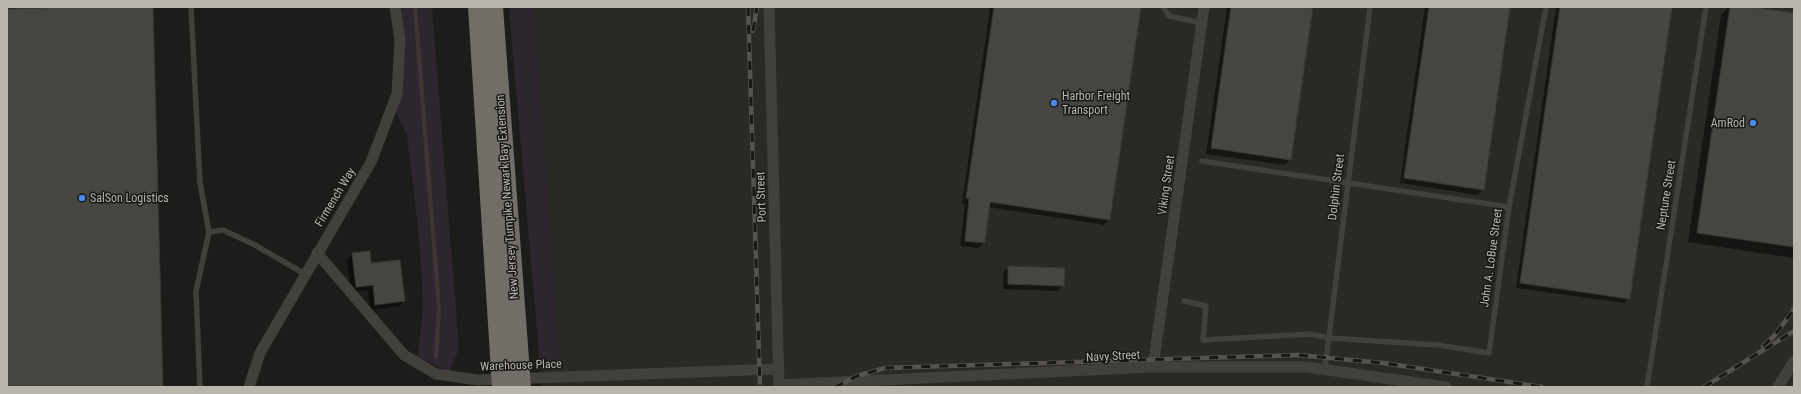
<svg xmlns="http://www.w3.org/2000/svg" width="1801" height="394" viewBox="0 0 1801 394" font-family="'Roboto Condensed',sans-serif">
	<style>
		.built { fill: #292926 }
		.green { fill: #2e262e }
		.shadow { fill: #0007 }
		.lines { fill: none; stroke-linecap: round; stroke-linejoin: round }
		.stream { stroke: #3f3631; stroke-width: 4 }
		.building { fill: #464542; stroke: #383834 }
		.service { stroke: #41403b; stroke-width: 5.5 }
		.minor { stroke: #41403b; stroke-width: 11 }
		.rail-casing { stroke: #56534f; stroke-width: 4.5 }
		.rail { stroke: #171715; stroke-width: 3; stroke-dasharray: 9; stroke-linecap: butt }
		.motorway-bridge { stroke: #716e68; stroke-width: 20 }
		.poi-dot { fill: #4b88e4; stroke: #171715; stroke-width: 1.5 }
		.labels { text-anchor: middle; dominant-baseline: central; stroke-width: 3; stroke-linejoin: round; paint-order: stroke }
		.poi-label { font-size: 12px; fill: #bab6ae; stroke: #171715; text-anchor: start }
		.street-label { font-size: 12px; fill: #bab6ae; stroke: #171715 }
	</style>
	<rect width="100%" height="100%" fill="#1c1c1a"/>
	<polygon class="built" points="509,7 1794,7 1794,387 542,387"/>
	<g class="green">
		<polygon points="398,7 432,7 459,349 449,372 418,357 423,304 419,237 407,135 396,112"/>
		<polygon points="509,7 534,7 560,364 540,364"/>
	</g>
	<g class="shadow">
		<polygon points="990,7 1140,7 1110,219 1104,225 988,207 984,243 979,248 960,246 965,204 962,204"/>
		<polygon points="1227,7 1312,7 1290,160 1285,165 1206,154"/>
		<polygon points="1425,7 1509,7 1483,189 1478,195 1400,183"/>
		<polygon points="1556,7 1671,7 1629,298 1624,303 1516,288"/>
		<polygon points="1728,7 1744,7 1794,14 1794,258 1688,242 1721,15"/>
		<polygon points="352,254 370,264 404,301 399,306 370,310 368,290 351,292 347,260"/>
		<polygon points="1009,267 1063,285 1058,291 1003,289 1003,272"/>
	</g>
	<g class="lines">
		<polyline class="stream" points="415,7 439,309 436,357"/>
	</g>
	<g class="building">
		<polygon points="76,7 153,7 163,387 7,387 7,9"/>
		<polygon points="994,7 1141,7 1110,220 990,202 985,243 965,241 969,199 966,198"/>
		<polygon points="1231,7 1313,7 1291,160 1211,148"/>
		<polygon points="1429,7 1510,7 1484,190 1404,178"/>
		<polygon points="1560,7 1672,7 1630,299 1520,283"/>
		<polygon points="1730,7 1751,7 1794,13 1794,247 1697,233"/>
		<polygon points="370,251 371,263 400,260 405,301 375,305 373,285 356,287 352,253"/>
		<polygon points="1008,266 1065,268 1064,286 1008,284"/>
	</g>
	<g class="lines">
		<g class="service">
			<polyline points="191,7 200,183 209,232"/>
			<polyline points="1163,7 1169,16 1202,23"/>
			<polyline points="1202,161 1509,207"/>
			<polyline points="1184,301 1206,306 1203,340 1310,334 1329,338 1438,345 1489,353 1509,207 1546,7"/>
			<polyline points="1325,369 1370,7"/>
			<polyline points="200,387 196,291 209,232 223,230 253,244 305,274"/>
			<polyline points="1647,387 1706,7"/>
		</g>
		<g class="minor">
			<polyline points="769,7 779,387"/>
			<polyline points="317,253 404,355 436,374 478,380 779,369"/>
			<polyline points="1153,367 1204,7"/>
			<polyline points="779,385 1153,367 1307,367 1446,387"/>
			<polyline points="249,387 260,353 371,162 397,94 400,40 395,7"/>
			<polyline points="1778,387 1794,361"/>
		</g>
		<g class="rail-casing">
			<g id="rail">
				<polyline points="748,7 760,387"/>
				<polyline points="753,31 757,7"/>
				<polyline points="1763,346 1775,335 1794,309"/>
				<polyline points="835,387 857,376 885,368 1298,355 1383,363 1542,387"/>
				<polyline points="1704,387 1794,331"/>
			</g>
		</g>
		<use href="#rail" class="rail"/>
		<g class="motorway-bridge">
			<polyline points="478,7 502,387"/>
			<polyline points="493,7 521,387"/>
		</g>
	</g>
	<g class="poi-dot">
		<circle cx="1054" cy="103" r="4"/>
		<circle cx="1753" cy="123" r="4"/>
		<circle cx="82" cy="198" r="4"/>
	</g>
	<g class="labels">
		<g class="poi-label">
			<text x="1062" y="96">Harbor Freight<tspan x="1062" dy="14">Transport</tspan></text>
			<text x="1745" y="123" text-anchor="end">AmRod</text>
			<text x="90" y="198">SalSon Logistics</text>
		</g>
		<g class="street-label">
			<text transform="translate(1166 185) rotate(-82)">Viking Street</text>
			<text transform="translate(1336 187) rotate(-83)">Dolphin Street</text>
			<text transform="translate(1666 195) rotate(-81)">Neptune Street</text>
			<text transform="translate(335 197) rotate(-59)">Firmench Way</text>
			<text transform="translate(507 197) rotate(-94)">New Jersey Turnpike Newark Bay Extension</text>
			<text transform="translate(761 197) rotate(-92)">Port Street</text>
			<text transform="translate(1491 258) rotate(-82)">John A. LoBue Street</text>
			<text transform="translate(1113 356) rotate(-3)">Navy Street</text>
			<text transform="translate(521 365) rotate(-2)">Warehouse Place</text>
		</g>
	</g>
	<rect width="1801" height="394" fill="none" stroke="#bab6ae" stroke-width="16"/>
</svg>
